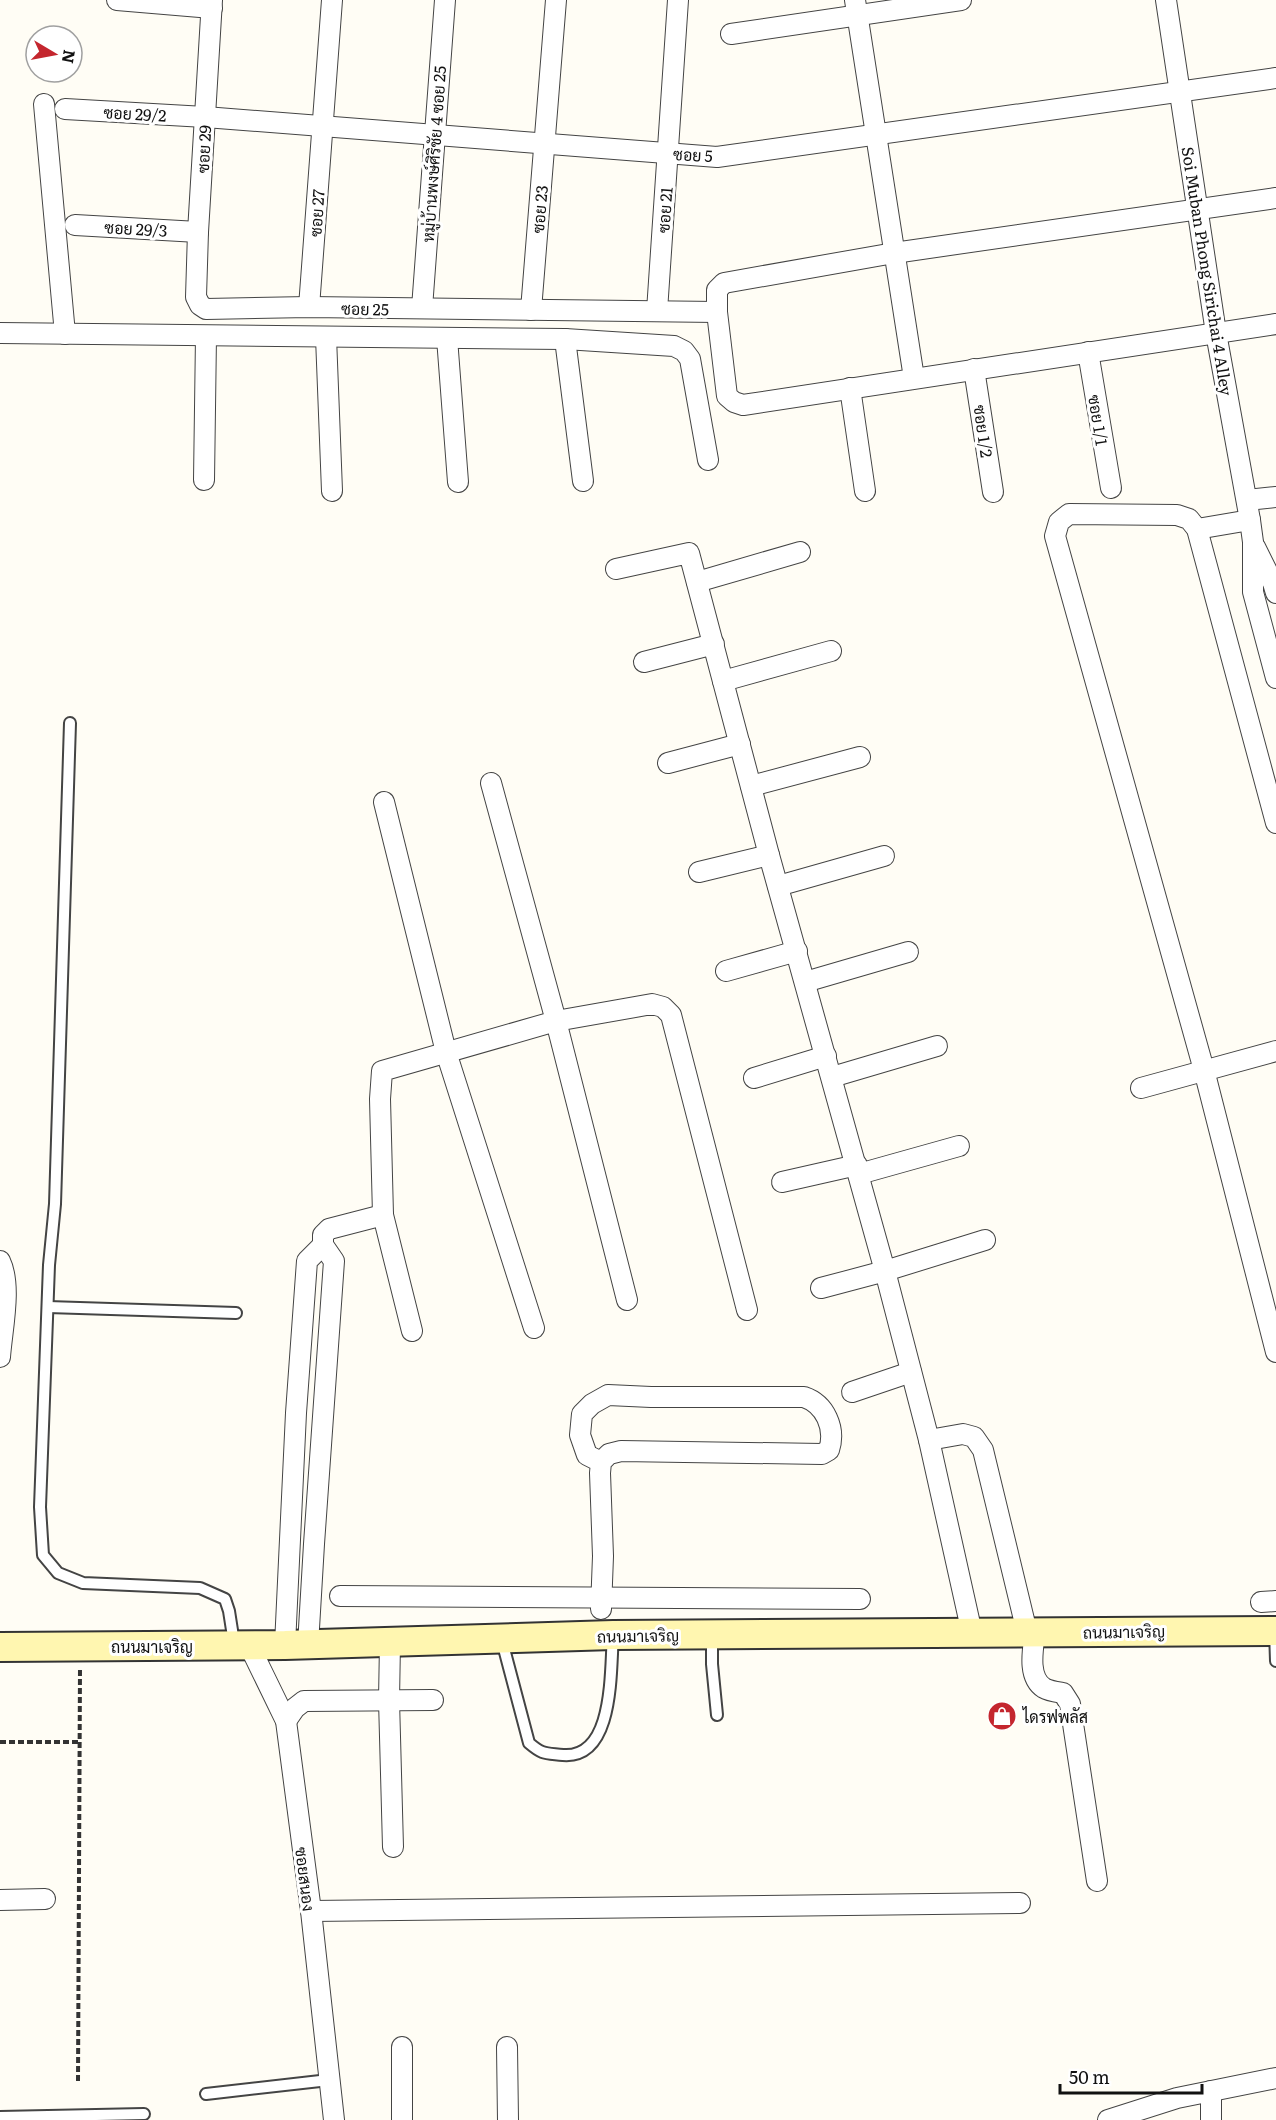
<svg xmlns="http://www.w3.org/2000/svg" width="1276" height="2120" viewBox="0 0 1276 2120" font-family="Literata,Sarabun,serif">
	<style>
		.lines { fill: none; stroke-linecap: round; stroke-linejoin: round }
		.lane-casing { stroke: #444; stroke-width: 14 }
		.street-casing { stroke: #444; stroke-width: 22 }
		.secondary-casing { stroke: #333; stroke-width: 32 }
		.path { stroke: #333; stroke-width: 4; stroke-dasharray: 6 3; stroke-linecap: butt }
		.lane { stroke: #fff; stroke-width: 10 }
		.street { stroke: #fff; stroke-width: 20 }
		.secondary { stroke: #fff6b0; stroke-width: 28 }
		.labels { text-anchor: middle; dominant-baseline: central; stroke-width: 6; stroke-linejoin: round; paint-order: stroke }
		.street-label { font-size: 16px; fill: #111; stroke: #fff }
		.poi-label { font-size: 16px; fill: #111; stroke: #fff; text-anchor: start }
	</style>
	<rect width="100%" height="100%" fill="#fffdf5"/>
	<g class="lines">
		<g class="lane-casing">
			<g id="lane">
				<polyline points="70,723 55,1204 49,1265 40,1507 43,1555 58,1573 83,1583 200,1588 225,1599 229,1611 234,1643"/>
				<polyline points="48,1307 236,1313"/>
				<polyline points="1275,1631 1276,1661"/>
				<polyline points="712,1635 712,1664 717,1715"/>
				<path d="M502,1641L529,1743C543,1755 545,1753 563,1755C615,1759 610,1670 613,1636"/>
				<polyline points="206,2094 329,2080"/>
				<polyline points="0,2117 144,2114"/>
			</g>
		</g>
		<g class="street-casing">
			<g id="street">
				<polyline points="117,0 212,8"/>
				<polyline points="212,0 198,232 196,297 200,305 206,309 309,307 717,312"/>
				<polyline points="855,0 914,378"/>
				<polyline points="1166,0 1216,333 1250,520 1253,542 1253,592 1276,678"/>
				<polyline points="731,34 961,0"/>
				<polyline points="44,104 65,334"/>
				<polyline points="65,109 205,117 717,157 1276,78"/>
				<polyline points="1276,198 894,253 724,283 717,290 717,312 727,396 734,402 743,405 1276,324"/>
				<polyline points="75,225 198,232"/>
				<polyline points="309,307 332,0"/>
				<polyline points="422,308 445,0"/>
				<polyline points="531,310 556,0"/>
				<polyline points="657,311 678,0"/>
				<polyline points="0,333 565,339 674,346 684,351 690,359 708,460"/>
				<polyline points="326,337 332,491"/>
				<polyline points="447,338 458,482"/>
				<polyline points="565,339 583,481"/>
				<polyline points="1088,352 1111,488"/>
				<polyline points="974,369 993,492"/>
				<polyline points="850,388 865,491"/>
				<polyline points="204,480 206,336"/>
				<polyline points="1247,500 1276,497"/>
				<polyline points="1197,529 1250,520"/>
				<polyline points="1255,547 1273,583 1276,593"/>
				<polyline points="616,569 689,553 769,855 885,1271 929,1440 972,1633"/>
				<polyline points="697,582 800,552"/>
				<polyline points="644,662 714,644"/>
				<polyline points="723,681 831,651"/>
				<polyline points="668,763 740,744"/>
				<polyline points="491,783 556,1021 627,1300"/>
				<polyline points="751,786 860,757"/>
				<polyline points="384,802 446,1052 534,1328"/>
				<polyline points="1276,823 1197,529 1189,519 1177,515 1069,514 1059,522 1055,536 1204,1070 1276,1352"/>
				<polyline points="699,872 769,855"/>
				<polyline points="778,886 884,856"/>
				<polyline points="726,971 797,951"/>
				<polyline points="805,982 908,952"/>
				<polyline points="832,1077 937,1046"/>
				<polyline points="754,1078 826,1056"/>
				<polyline points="1141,1088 1276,1051"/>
				<polyline points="859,1174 959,1146"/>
				<polyline points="782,1182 857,1165"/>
				<path d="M0,1261C12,1286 2,1329 0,1357"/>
				<polyline points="821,1288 885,1271 985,1240"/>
				<polyline points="412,1331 383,1215 380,1099 382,1071 556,1021 652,1004 663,1007 671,1015 747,1310"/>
				<polyline points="852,1392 911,1372"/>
				<polyline points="929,1440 963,1434 974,1437 983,1450 1027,1632"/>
				<polyline points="340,1596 860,1599"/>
				<polyline points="1261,1602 1276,1601"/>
				<path d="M601,1609L603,1556L600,1473L601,1462L609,1454L621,1451L822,1454L829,1450C836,1428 825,1404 804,1397H651L608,1395L592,1404L582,1414L580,1435L587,1455L601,1462"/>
				<path d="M1035,1632C1033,1649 1027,1677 1044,1688C1049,1691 1057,1692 1063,1693L1070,1704L1097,1881"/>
				<polyline points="390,1643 389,1700 393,1847"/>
				<polyline points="249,1645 286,1721 311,1911 334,2120"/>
				<polyline points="285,1645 296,1413 307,1261 323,1245"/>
				<polyline points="308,1645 314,1544 334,1261 323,1245 323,1235 329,1229 383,1215"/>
				<polyline points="286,1721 295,1708 304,1701 433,1700"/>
				<polyline points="0,1900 45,1899"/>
				<polyline points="311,1911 1020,1903"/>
				<polyline points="402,2047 402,2120"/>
				<polyline points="507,2047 508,2120"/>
				<polyline points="1211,2091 1211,2120"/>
				<polyline points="1108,2120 1177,2098 1276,2078"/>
			</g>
		</g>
		<g class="secondary-casing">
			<polyline id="secondary" points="0,1647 285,1645 613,1635 1276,1631"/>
		</g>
		<g class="path">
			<polyline points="0,1742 80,1742"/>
			<polyline points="78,2081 80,1668"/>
		</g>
		<use href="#lane" class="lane"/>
		<use href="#street" class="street"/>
		<use href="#secondary" class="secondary"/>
	</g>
	<defs>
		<g id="shop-disc" transform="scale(1.5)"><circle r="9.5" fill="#c4262e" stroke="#fff"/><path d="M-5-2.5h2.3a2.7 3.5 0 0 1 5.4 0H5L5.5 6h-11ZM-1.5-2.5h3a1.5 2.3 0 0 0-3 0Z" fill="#fff"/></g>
	</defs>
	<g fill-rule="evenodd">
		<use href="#shop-disc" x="1002" y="1716"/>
	</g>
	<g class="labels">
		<g class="street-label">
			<text transform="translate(135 113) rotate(3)">ซอย 29/2</text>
			<text transform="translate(203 149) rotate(-87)">ซอย 29</text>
			<text transform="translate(433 154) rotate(-86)">หมู่บ้านพงษ์ศิริชัย 4 ซอย 25</text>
			<text transform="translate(693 154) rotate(3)">ซอย 5</text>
			<text transform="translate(539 209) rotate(-85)">ซอย 23</text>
			<text transform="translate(664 210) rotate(-86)">ซอย 21</text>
			<text transform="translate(316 213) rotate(-86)">ซอย 27</text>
			<text transform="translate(136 228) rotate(3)">ซอย 29/3</text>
			<text transform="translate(1208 271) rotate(81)">Soi Muban Phong Sirichai 4 Alley</text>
			<text transform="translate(365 308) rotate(1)">ซอย 25</text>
			<text transform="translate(1099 420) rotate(81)">ซอย 1/1</text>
			<text transform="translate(984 431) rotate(82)">ซอย 1/2</text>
			<text transform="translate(1124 1631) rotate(-1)">ถนนมาเจริญ</text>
			<text transform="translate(638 1635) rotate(-1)">ถนนมาเจริญ</text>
			<text x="152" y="1646">ถนนมาเจริญ</text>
			<text transform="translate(306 1879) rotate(83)">ซอยสนอง</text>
		</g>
		<g class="poi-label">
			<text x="1023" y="1716">ไดรฟพลัส</text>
		</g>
	</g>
	<g transform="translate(54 54) rotate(100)"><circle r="28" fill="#ffffff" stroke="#a0a0a0" stroke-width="1.5"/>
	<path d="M0-4.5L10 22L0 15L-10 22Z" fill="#c4262e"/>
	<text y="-9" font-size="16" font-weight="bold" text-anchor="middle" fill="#111111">N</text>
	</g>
	<path d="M1060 2084v9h142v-9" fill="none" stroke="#111111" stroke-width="3"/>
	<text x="1069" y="2084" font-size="18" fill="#111111" stroke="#ffffff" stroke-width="4.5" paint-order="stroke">50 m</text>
</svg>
